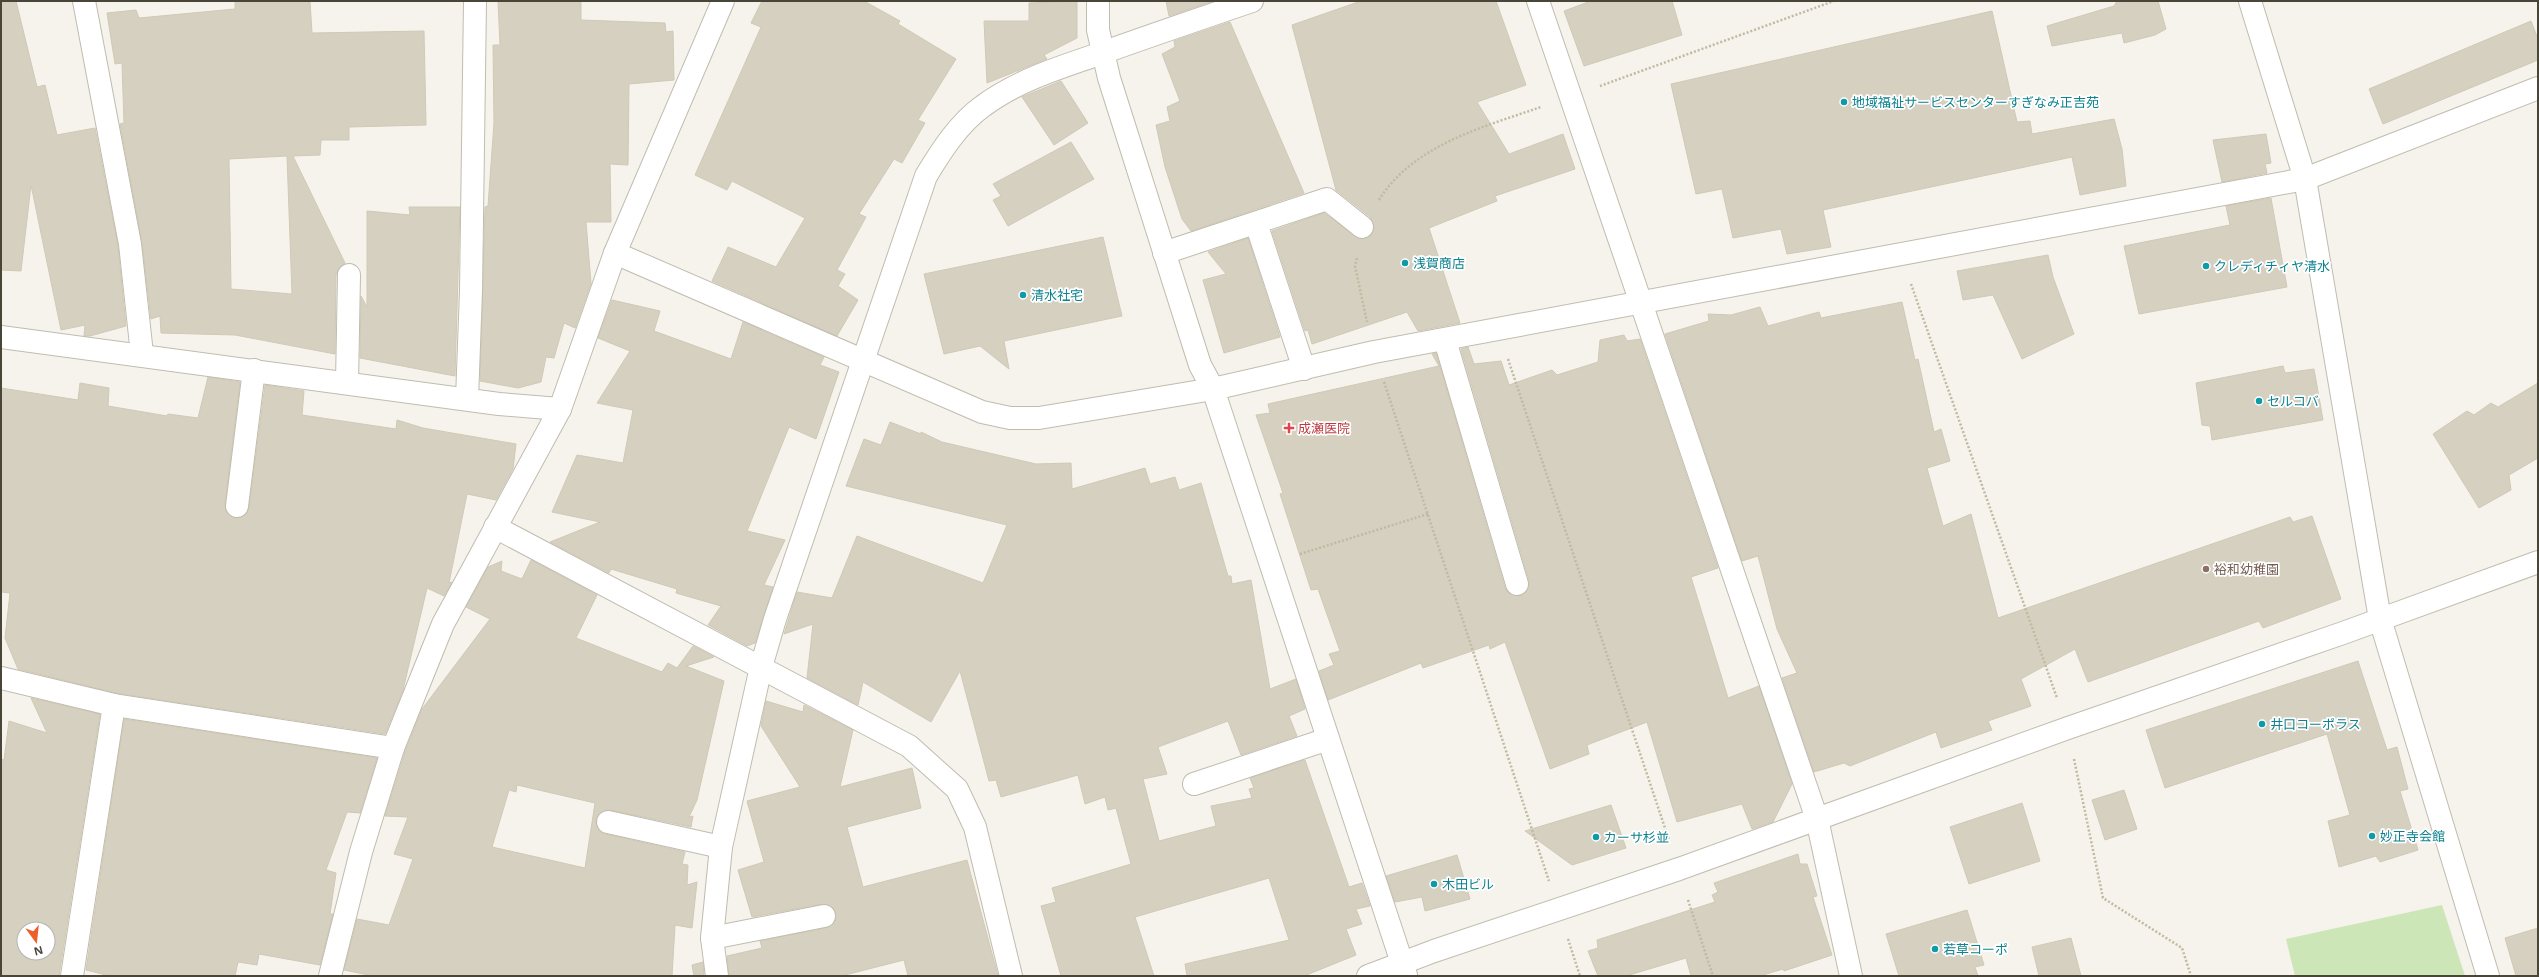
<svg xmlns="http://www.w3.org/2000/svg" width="2539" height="977" viewBox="0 0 2539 977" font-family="'Open Sans','Noto Sans JP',sans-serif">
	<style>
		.green { fill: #cce6b7 }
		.building { fill: #d6d0c1; stroke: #d0c9b5; fill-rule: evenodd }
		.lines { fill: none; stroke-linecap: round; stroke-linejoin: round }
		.minor-casing { stroke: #c0bcae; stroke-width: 24 }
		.path { stroke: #c1b9a0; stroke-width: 2.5; stroke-dasharray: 2 2; stroke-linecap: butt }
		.minor { stroke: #fff; stroke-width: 22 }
		.culture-dot { fill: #0f9aa8; stroke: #fff; stroke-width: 1.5 }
		.health-dot { fill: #e0444e; stroke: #fff; stroke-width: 1.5 }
		.education-dot { fill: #8d6e63; stroke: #fff; stroke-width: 1.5 }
		.labels { text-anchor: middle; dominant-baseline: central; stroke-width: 3.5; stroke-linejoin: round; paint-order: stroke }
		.culture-label { font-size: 13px; fill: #0d838f; stroke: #fff; text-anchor: start }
		.health-label { font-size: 13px; fill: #be3a42; stroke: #fff; text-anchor: start }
		.education-label { font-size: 13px; fill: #785e54; stroke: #fff; text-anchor: start }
	</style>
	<rect width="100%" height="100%" fill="#f5f3ec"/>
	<polygon class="green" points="2442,905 2465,976 2295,976 2286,939"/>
	<g class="building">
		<polygon points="1,1 16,1 37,87 45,85 57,135 95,128 118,246 126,326 90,336 84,336 85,325 61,330 31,185 21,271 1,270"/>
		<path d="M235,1H310L312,33L424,31L426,125L349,127V140H321L320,155L293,156L345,263L339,268L336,275L335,354L235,335L161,333L160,316L151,319L142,242L120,124L124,123L122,63L115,64L107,13L136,10L139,18L235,9ZM287,156L292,294L231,289L229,159Z"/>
		<polygon points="498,1 581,1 581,20 665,23 666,32 673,31 674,80 629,84 628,165 610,164 611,222 586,222 591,283 575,328 564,323 554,358 546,357 541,382 518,388 480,381 485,207 488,206 494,123 493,45 500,45"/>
		<polygon points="762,1 864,1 900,21 898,24 956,59 918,120 925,123 902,163 894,159 859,214 866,217 837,270 845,274 838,286 858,300 837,336 712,281 728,247 776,267 805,218 732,181 727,190 695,175 761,27 751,23"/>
		<polygon points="1077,1 1077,38 1044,55 1047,59 987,83 984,21 1029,21 1029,3"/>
		<polygon points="1166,1 1213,1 1169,16"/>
		<polygon points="1361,1 1496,1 1526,85 1477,102 1509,154 1563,134 1575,169 1495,196 1497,201 1429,228 1460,323 1418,331 1407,312 1312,344 1308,330 1305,331 1272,231 1324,213 1360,239 1371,235 1374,228 1370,217 1336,190 1292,25"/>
		<polygon points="1591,1 1672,1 1682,35 1584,66 1564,11"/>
		<polygon points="2117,1 2158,1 2166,29 2155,35 2124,43 2122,33 2052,46 2047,26 2114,6"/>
		<polygon points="1992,11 2017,122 2030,121 2032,134 2114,119 2122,149 2126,186 2080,195 2072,157 1823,210 1831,247 1787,254 1781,229 1733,238 1722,189 1696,194 1671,84"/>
		<polygon points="2531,21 2538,39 2538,60 2383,124 2369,89"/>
		<polygon points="1230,22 1304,193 1191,231 1182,219 1165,167 1156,125 1170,121 1167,107 1180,101 1162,54 1175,47 1174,41"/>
		<polygon points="1061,81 1088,123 1054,145 1022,97"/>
		<polygon points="2266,134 2271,163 2265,164 2267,173 2222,182 2213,140"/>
		<polygon points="1071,142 1094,179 1008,226 993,200 1001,196 993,184"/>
		<polygon points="2271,198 2287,287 2139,314 2124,246 2230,225 2226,206"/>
		<polygon points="409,207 460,207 455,376 360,358 361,296 367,307 367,211 410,215"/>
		<polygon points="1103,237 1122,316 1004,341 1009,369 980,346 944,354 924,274"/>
		<polygon points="1248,238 1280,337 1224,353 1203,280 1226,274 1208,252"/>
		<polygon points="2048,255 2053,277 2074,334 2022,359 1993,295 1963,300 1957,271"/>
		<polygon points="612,300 660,311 654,331 731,359 743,322 824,357 820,365 839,372 816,439 789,427 747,531 785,540 764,585 773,587 755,643 747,646 708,625 721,606 676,593 677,589 611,569 609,573 550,542 600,522 552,512 577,455 623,463 633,410 597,403 630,351 598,338"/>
		<polygon points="1902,302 1915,360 1918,359 1934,432 1941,429 1950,461 1927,468 1943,526 1971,514 1998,618 2290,517 2293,522 2312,516 2341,599 2263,628 2259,621 2088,682 2075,649 2021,679 2031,706 1988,721 1992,730 1941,748 1936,732 1850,766 1844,763 1814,772 1782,678 1797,673 1777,629 1758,556 1742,561 1665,334 1709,321 1708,314 1731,315 1760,307 1768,326 1819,312 1821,318"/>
		<polygon points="1624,335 1627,341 1640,339 1718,568 1691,577 1728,698 1759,686 1792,784 1773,822 1752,829 1742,804 1677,822 1647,722 1587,745 1589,754 1550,769 1505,642 1490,649 1489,645 1423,668 1421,663 1328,700 1319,671 1334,665 1329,654 1340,651 1318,589 1311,590 1280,494 1283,493 1256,415 1270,413 1268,404 1439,366 1432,354 1436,353 1505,588 1509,593 1520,596 1526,592 1529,580 1461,349 1468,347 1474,364 1501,361 1509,385 1552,370 1557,375 1598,362 1600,340"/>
		<polygon points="2283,366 2285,373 2314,369 2323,420 2212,440 2210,426 2202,425 2196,383"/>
		<polygon points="208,377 240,382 225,504 226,511 235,518 242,517 249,508 265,385 304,391 302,415 396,429 397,420 423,428 516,444 513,469 496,500 467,494 449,583 452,582 444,596 427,588 403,690 385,734 116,693 18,669 5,638 10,593 1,592 1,388 78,400 80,383 109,388 108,406 167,416 168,414 198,418"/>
		<polygon points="2538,383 2538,458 2509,475 2511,490 2479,508 2433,434 2467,411 2474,415 2491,403 2498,407"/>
		<polygon points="890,422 921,434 921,432 942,442 1036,464 1071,463 1072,489 1145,468 1150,484 1175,477 1179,490 1201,483 1228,576 1231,576 1232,584 1251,580 1270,689 1296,679 1305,709 1289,716 1297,736 1241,755 1228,721 1158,747 1167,774 1143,779 1159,841 1216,826 1211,806 1252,798 1249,789 1254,788 1250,778 1305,760 1349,887 1362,883 1370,906 1356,909 1362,924 1346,929 1356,955 1304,976 1187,976 1185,964 1289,940 1269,878 1135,917 1154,976 1061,976 1041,906 1056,902 1052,888 1131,864 1116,808 1108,810 1105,797 1085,804 1078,775 1001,797 996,780 989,781 960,671 931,722 863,682 858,705 807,678 813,624 784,634 797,592 832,598 857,536 983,583 1007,525 846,486 864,439 881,445"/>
		<path d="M531,560L597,595L576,638L662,672L668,663L677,668L693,646L714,657L686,666L724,681L697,800L689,817L693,816L691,827L610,810L599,813L596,820L599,831L605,834L685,852L682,864L688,865L687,885L697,882L692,928L675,925L672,976H373L344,970L357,919L389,925L413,859L394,854L408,817L385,816L405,752L422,709L490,619L466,607L488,567L502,561L501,571L522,579ZM517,785L595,803L585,868L492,847L509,790L516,792Z"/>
		<polygon points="2358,661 2387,750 2397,747 2408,789 2400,791 2418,850 2380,862 2376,856 2339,867 2328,821 2350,815 2327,734 2165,788 2146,730"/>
		<path d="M31,698L100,714L59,976H1V759L4,760L9,721L47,733ZM24,929H48V953H24Z"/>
		<polygon points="766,701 803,712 804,705 853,730 840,787 912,768 921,808 847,827 863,887 967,860 998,976 908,976 904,960 841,976 729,976 727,956 762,948 760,941 826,928 836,920 833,908 822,904 752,917 738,870 764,862 747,801 800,787 761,726"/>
		<polygon points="124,719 377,758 360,813 347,812 326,870 336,873 330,914 333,914 320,965 259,954 257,965 238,962 235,976 110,976 86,970"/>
		<polygon points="2124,790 2137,829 2105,840 2092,800"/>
		<polygon points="2022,803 2040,861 1969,884 1950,827"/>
		<polygon points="1611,805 1626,848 1572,865 1525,831"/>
		<polygon points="1798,854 1800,864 1807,864 1817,896 1813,897 1832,955 1784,971 1783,969 1760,976 1691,976 1686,958 1626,976 1598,976 1588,951 1598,948 1597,940 1715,902 1712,895 1718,892 1714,883"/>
		<polygon points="1457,855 1470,899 1425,911 1422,897 1395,902 1386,876"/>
		<polygon points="1967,910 1984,965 1975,967 1978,976 1899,976 1886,934"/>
		<polygon points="2538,928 2538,976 2516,976 2505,938"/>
		<polygon points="2071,938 2081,976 2039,976 2032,947"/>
		<polygon points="703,962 704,976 694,976 692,965"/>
	</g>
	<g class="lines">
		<g class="minor-casing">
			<g id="minor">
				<polyline points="84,1 130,244 142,354"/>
				<polyline points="1098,1 1098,30 1109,78 1200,365 1213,389 1406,975"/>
				<polyline points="1538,1 1817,819 1851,976"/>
				<polyline points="2250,1 2305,179 2380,619 2488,976"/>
				<polyline points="1256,223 1304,369"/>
				<polyline points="615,253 982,412 1010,418 1039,418 1213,389 1374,352 2305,179 2538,88"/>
				<polyline points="1164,253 1327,199 1362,227"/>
				<polyline points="1,337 499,404 560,409"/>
				<polyline points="1445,340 1517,584"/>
				<polyline points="347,383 349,275"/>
				<polyline points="467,399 471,291 475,1"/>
				<polyline points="237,506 254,370"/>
				<polyline points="495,527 909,746 957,789 975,827 1011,976"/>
				<polyline points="1,678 114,705 393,748"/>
				<polyline points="1194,784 1328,739"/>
				<polyline points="608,822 721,847"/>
				<polyline points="712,938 824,916"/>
				<polyline points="72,976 114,705"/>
				<polyline points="330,976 361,852 393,748 443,624 560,409 615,253 723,1"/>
				<path d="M717,976L712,938L721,847L761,667L775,619L926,176C941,151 959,123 983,106C1018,80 1061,67 1102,53C1152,35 1202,18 1252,1"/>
				<polyline points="1368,976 1434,951 1679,869 2068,728 2343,633 2538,562"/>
			</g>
		</g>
		<g class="path">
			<polyline points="1600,86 1834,1"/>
			<path d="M1379,200C1413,145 1483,127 1541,107"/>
			<polyline points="1357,258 1355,266 1367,322"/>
			<polyline points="1911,284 2057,698"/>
			<polyline points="1508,359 1669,840"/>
			<polyline points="1384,382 1549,881"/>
			<polyline points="1300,554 1428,514"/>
			<polyline points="2074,759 2103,898 2182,948 2191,976"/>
			<polyline points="1688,900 1713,976"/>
			<polyline points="1568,939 1580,976"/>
		</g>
		<use href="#minor" class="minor"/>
	</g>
	<g class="culture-dot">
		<circle cx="1844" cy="102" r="4"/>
		<circle cx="1405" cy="263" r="4"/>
		<circle cx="2206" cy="266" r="4"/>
		<circle cx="1023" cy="295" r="4"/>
		<circle cx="2259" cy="401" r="4"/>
		<circle cx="2262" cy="724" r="4"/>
		<circle cx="2372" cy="836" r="4"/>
		<circle cx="1596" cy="837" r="4"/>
		<circle cx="1434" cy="884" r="4"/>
		<circle cx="1935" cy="949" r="4"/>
	</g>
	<path class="health-dot" d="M1287 422h4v4h4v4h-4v4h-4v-4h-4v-4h4z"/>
	<circle class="education-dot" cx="2206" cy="569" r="4"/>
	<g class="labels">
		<g class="culture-label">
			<text x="1852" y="102">地域福祉サービスセンターすぎなみ正吉苑</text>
			<text x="1413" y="263">浅賀商店</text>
			<text x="2214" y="266">クレディチィヤ清水</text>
			<text x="1031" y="295">清水社宅</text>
			<text x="2267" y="401">セルコバ</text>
			<text x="2270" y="724">井口コーポラス</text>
			<text x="2380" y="836">妙正寺会館</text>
			<text x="1604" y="837">カーサ杉並</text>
			<text x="1442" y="884">木田ビル</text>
			<text x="1943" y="949">若草コーポ</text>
		</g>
		<g class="health-label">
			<text x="1298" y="428">成瀬医院</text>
		</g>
		<g class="education-label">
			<text x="2214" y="569">裕和幼稚園</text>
		</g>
	</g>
	<rect width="2539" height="977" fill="none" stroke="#494539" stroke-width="4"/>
	<g transform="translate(36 941) rotate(165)"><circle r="19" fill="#ffffff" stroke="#b6b5b0"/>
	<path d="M0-3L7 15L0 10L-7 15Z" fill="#ee5e2a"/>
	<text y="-6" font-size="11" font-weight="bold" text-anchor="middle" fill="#494539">N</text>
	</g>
</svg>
